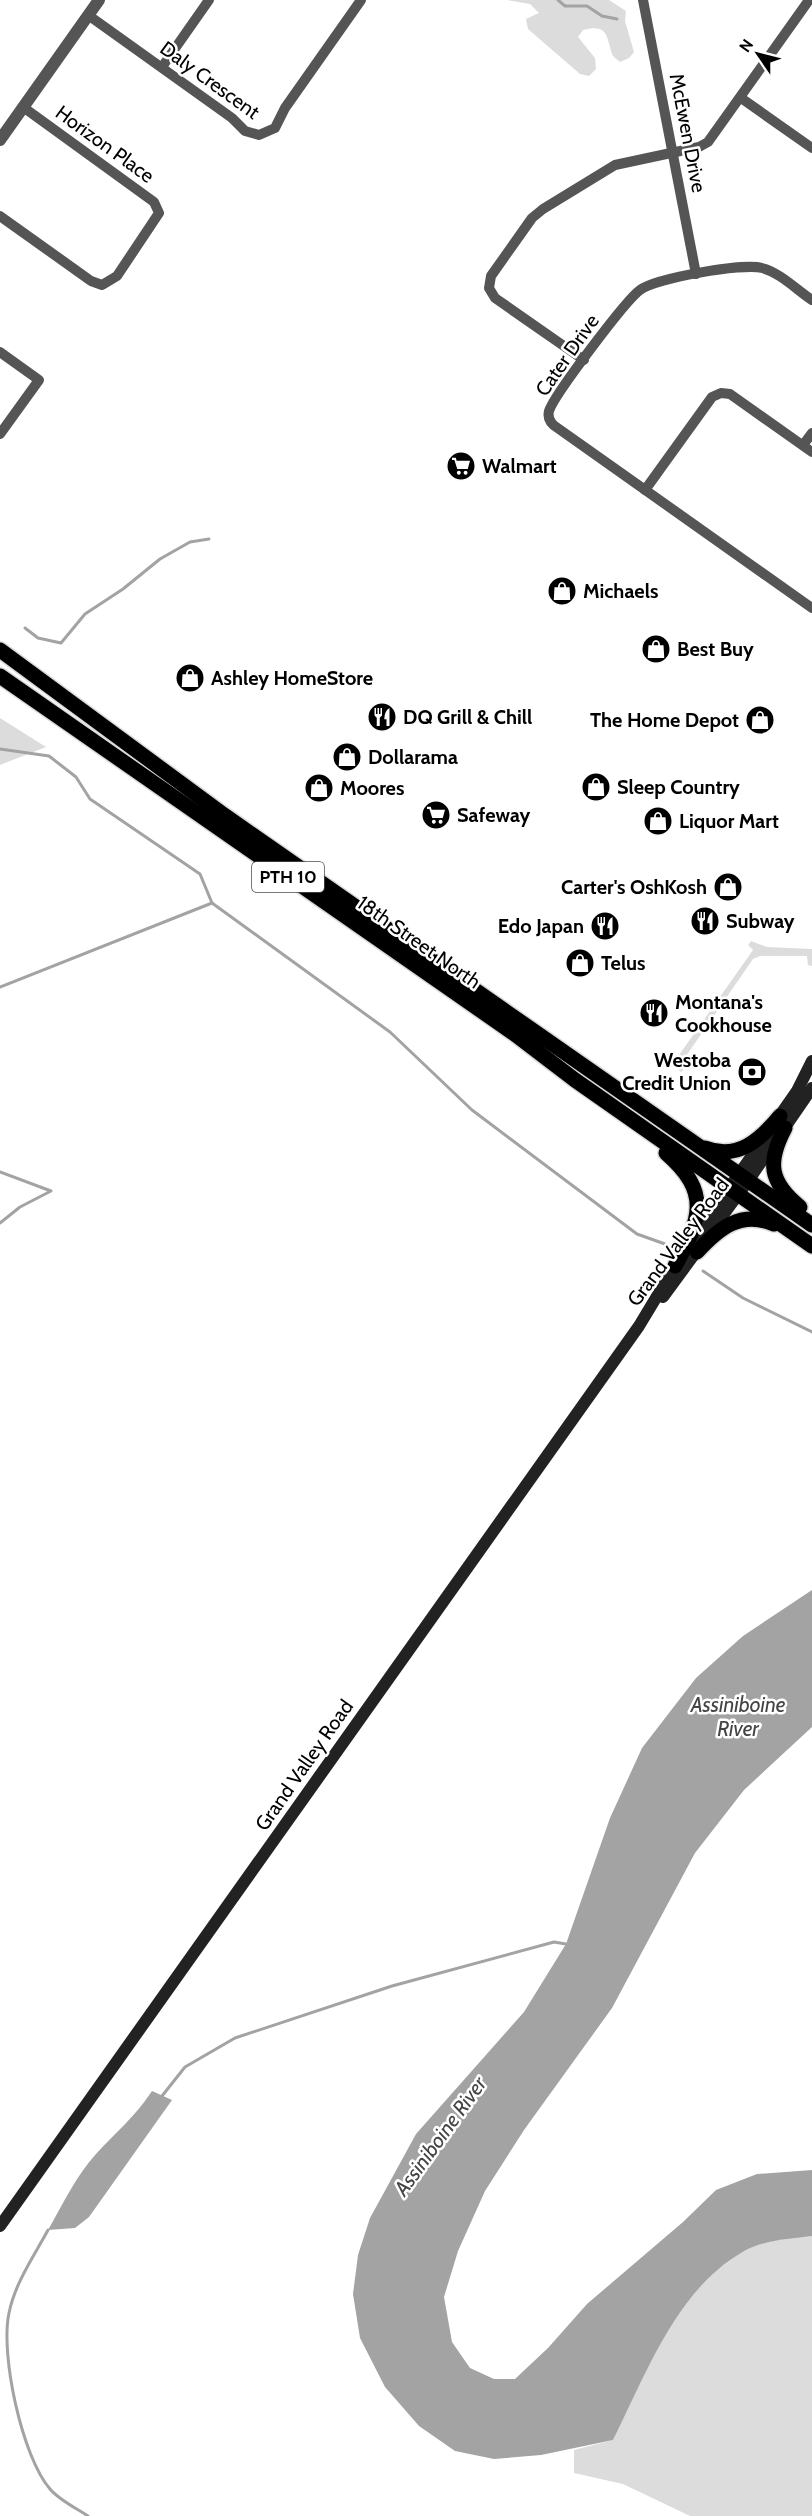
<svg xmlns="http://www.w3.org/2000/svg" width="812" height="2516" viewBox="0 0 812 2516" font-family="Cabin,sans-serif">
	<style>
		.green { fill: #dcdcdc }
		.water { fill: #a3a3a3 }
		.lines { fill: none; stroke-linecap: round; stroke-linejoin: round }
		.stream { stroke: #a3a3a3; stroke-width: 3 }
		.primary-casing { stroke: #dbdbdb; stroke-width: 18 }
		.minor { stroke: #555; stroke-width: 10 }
		.tertiary { stroke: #555; stroke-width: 12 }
		.secondary { stroke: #222; stroke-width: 12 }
		.primary { stroke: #000; stroke-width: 15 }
		.labels { text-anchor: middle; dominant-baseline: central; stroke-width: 5; stroke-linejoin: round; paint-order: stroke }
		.shield { fill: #fff; stroke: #4c4c4c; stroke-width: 1.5 }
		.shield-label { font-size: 18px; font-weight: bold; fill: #000 }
		.street-label { font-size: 20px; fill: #000; stroke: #fff }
		.poi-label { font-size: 20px; font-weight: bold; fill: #000; stroke: #fff; text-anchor: start }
		.water-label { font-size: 21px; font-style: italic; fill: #444; stroke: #fff }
	</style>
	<rect width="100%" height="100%" fill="#fff"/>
	<g class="green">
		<path d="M507,0H609L626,11L625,21L634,52L629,58L620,62L613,56C606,39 610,23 583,30L578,37L595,58L596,69L589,76L580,74L528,29L526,19L539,13L530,4Z"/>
		<polygon points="0,718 46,747 0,765"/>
		<polygon points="751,941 767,947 812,949 812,966 808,965 807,956 760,956 753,959 684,1059 686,1066 681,1072 672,1065 753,950 748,945"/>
		<path d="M812,2236V2516H690L623,2484L574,2473V2450L613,2440C646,2374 675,2292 741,2253C762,2240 788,2238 812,2236Z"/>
	</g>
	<g class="water">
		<path d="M812,1590V1727L744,1790L695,1853L612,2008L524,2130L485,2191L458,2251L444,2297L452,2342L470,2368L494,2379H515L548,2348L587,2304L683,2222L716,2190L757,2174L812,2170V2236C788,2239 762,2240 741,2253C675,2292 646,2375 613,2440L541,2455L494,2459L455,2451L419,2426L385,2387L360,2338L353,2294L358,2255L370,2218L416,2134L524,2012L566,1944L610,1818L642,1748L696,1678L743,1636Z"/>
		<path d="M152,2091L172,2100L89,2217L75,2228L48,2230C63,2204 76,2176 96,2154C116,2132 135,2117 152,2091Z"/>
	</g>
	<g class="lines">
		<g class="stream">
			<polyline points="558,0 565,6 587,6 602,16 617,19"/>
			<polyline points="25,628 38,638 61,643 85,614 123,589 160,559 190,542 209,539"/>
			<polyline points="0,749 49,756 76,777 90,799 200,874 212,903 390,1032 472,1110 637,1234 665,1244"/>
			<polyline points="0,987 212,903"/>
			<polyline points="0,1172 51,1191 20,1207 0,1223"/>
			<polyline points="703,1271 743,1298 812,1332"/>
			<polyline points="162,2096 185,2067 235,2038 392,1986 554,1942 566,1944"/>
			<path d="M48,2230C34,2256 15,2283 9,2313C0,2354 22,2457 50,2489C59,2500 76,2508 88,2516"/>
		</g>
		<g class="primary-casing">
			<g id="primary">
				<polyline points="0,650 224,815 812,1225"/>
				<polyline points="0,676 516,1035 575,1080 812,1246"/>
				<path d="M785,1128C767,1162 769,1182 800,1207"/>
				<path d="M705,1148C738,1161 761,1139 780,1116"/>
				<path d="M666,1153C711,1192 701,1219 675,1266"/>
				<path d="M697,1252C719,1228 741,1210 774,1224"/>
			</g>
		</g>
		<g class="minor">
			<polyline points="643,0 696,274"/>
			<polyline points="88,15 232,118 245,131 259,135 275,128 285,108 361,0"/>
			<polyline points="162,67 209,0"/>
			<polyline points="741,98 812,148"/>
			<polyline points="0,216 91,281 102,285 117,276 159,213 154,202 23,107"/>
			<path d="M812,300C797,290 779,272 762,268C743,263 656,278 640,290C626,300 554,395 549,411C547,419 552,425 559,429L812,608"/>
			<polyline points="0,352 39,380 0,434"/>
			<polyline points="584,360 495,298 489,288 491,276 532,218 543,209 615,165 699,147 708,142 809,0"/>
			<polyline points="803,445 812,433"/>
			<polyline points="645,490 712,397 721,393 730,394 812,452"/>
		</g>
		<polyline class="tertiary" points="0,140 99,0"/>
		<g class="secondary">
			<polyline points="776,1121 797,1091 812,1061"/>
			<polyline points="693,1239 766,1136"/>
			<polyline points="663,1297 748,1181 812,1088"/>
			<polyline points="0,2226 639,1326 680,1258"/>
		</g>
		<use href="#primary" class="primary"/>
	</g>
	<defs>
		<g id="supermarket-disc" transform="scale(1.5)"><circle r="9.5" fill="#000" stroke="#fff"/><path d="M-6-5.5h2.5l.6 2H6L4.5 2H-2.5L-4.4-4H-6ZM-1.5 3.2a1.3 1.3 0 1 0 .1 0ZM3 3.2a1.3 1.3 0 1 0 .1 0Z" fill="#fff"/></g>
		<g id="shop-disc" transform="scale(1.5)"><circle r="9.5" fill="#000" stroke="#fff"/><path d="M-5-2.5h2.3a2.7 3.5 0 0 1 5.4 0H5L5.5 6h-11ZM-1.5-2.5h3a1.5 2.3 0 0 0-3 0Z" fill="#fff"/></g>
		<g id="restaurant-disc" transform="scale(1.5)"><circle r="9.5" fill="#000" stroke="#fff"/><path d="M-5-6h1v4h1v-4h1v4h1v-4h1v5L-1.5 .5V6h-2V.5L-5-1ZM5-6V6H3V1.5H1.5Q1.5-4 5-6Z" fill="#fff"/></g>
		<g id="bank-disc" transform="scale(1.5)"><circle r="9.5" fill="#000" stroke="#fff"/><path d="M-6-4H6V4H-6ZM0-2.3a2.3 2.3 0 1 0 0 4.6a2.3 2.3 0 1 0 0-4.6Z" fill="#fff"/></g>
	</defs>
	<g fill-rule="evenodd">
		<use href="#supermarket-disc" x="461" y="466"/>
		<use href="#shop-disc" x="562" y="591"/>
		<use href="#shop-disc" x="656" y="649"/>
		<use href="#shop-disc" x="190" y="678"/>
		<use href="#restaurant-disc" x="382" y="717"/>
		<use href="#shop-disc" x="760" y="720"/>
		<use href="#shop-disc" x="347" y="757"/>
		<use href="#shop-disc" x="596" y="787"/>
		<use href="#shop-disc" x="319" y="788"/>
		<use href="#supermarket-disc" x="436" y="815"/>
		<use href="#shop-disc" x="658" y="821"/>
		<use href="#shop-disc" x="728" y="887"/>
		<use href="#restaurant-disc" x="705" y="921"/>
		<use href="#restaurant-disc" x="605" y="926"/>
		<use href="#shop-disc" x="580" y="963"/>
		<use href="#restaurant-disc" x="654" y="1013"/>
		<use href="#bank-disc" x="752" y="1072"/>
	</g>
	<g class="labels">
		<rect class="shield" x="252" y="862" width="72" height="30" rx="4.5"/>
		<g class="shield-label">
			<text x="288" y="877">PTH 10</text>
		</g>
		<g class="street-label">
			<text transform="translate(210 80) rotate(36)">Daly Crescent</text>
			<text transform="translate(688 133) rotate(79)">McEwen Drive</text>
			<text transform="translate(105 144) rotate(36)">Horizon Place</text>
			<text transform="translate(567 355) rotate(-55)">Cater Drive</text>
			<text transform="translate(419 942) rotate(35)">18th Street North</text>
			<text transform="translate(678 1242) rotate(-53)">Grand Valley Road</text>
			<text transform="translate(304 1765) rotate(-55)">Grand Valley Road</text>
		</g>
		<g class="poi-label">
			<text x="482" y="466">Walmart</text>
			<text x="583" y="591">Michaels</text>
			<text x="677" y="649">Best Buy</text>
			<text x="211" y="678">Ashley HomeStore</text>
			<text x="403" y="717">DQ Grill &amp; Chill</text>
			<text x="739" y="720" text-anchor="end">The Home Depot</text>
			<text x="368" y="757">Dollarama</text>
			<text x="617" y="787">Sleep Country</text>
			<text x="340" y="788">Moores</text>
			<text x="457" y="815">Safeway</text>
			<text x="679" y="821">Liquor Mart</text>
			<text x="707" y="887" text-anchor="end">Carter's OshKosh</text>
			<text x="726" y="921">Subway</text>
			<text x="584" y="926" text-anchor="end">Edo Japan</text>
			<text x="601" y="963">Telus</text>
			<text x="675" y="1002">Montana's<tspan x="675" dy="23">Cookhouse</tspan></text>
			<text x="731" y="1060" text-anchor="end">Westoba<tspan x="731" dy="23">Credit Union</tspan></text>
		</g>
		<g class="water-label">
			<text x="738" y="1704">Assiniboine<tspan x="738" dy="24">River</tspan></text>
			<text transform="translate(440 2136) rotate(-54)">Assiniboine River</text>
		</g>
	</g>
	<g transform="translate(758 54) rotate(305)" stroke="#ffffff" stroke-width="4.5" paint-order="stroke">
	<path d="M0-4.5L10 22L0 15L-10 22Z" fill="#000000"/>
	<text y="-9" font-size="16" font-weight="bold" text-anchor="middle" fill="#000000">N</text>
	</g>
</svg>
